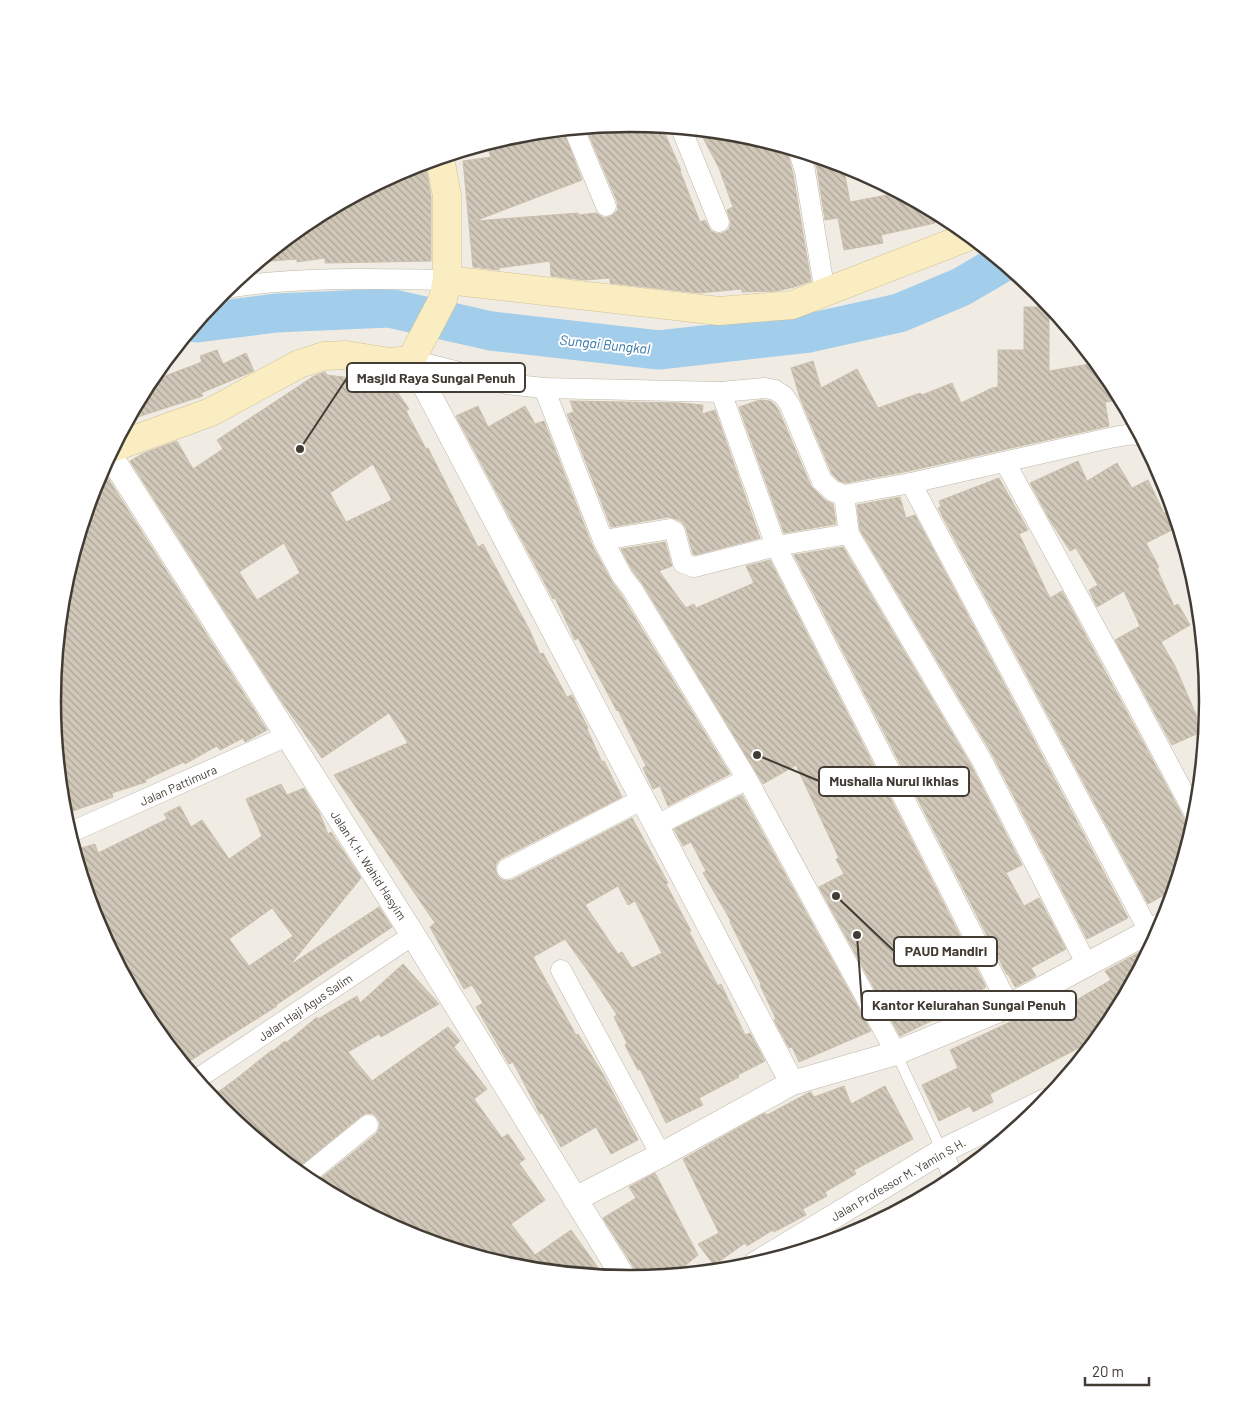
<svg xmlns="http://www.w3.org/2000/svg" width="1260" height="1402" viewBox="0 0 1260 1402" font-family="Barlow,sans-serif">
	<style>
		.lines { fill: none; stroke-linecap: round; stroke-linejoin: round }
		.river { stroke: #a2cdeb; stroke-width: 39 }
		.building { fill: url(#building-back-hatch); stroke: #cbbfad; fill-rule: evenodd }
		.service-casing { stroke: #beb7a9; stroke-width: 11 }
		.minor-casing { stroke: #beb7a9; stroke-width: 21 }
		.tertiary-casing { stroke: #beb7a9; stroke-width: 25 }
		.secondary-casing { stroke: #d1c197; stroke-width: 29 }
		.service { stroke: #fff; stroke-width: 10 }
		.minor { stroke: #fff; stroke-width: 20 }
		.tertiary { stroke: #fff; stroke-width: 24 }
		.secondary { stroke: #fbedc2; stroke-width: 28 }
		.labels { text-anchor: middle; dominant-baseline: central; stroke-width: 4; stroke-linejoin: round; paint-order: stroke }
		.street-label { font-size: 12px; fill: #423c34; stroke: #fff }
		.water-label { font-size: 14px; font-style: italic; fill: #3477a6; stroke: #fff }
		.rim { fill: none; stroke: #423c34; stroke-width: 2.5 }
		.leader { fill: none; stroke: #423c34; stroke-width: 2 }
		.callout-dot { fill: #423c34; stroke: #fff; stroke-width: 2 }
		.callout { fill: #fff; stroke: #423c34; stroke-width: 2 }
		.callout-label { font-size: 14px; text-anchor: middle; font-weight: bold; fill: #423c34 }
	</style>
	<defs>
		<pattern id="building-back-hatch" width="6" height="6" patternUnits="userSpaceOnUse" patternTransform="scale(1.25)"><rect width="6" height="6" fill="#d1c8b9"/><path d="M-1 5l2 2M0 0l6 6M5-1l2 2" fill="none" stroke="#aba497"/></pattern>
	</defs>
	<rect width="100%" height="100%" fill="#f0ece3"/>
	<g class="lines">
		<polyline class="river" points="197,323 276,313 389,308 491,331 659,350 809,333 899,313 961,287 1002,263"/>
	</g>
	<g class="building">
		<polygon points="630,124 662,127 681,170 680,171 700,222 705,220 711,231 717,234 723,233 729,229 731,223 727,210 733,207 719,168 699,130 743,135 788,148 788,155 793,174 811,281 794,287 776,291 742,292 742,289 699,293 610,283 610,278 585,280 551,276 550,261 499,268 499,270 473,267 463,161 491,157 486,144 518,135 563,130 582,180 475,221 578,213 578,215 596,213 604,218 610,217 618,210 617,201 586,128"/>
		<polygon points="813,156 843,165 850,202 898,193 932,211 935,223 881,235 883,243 844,250 838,218 825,220 817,169"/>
		<polygon points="426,167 431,197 431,261 325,263 325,258 297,262 297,259 258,262 309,221 404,170"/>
		<polygon points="1024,307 1049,307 1049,371 1096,363 1110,380 1121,400 1105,402 1109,426 909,471 845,483 839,481 832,474 800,398 791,368 813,361 821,388 857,369 878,408 920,393 922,395 952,383 961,403 992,388 998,387 998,350 1024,350"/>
		<polygon points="217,350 223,364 246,353 254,371 201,393 203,396 128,420 149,382 202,362 200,356"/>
		<path d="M325,372L327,375L391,383L409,409L406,411L426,449L428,448L478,547L483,544L529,629L540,654L543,653L567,697L572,695L588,728L587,729L602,762L604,761L622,797L502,858L497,862L495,868L497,875L501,879L506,881L512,880L632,818L668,883L666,884L691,931L689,932L718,986L721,984L745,1035L750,1033L765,1061L738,1075L739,1077L699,1098L703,1105L666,1123L640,1069L638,1070L625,1045L627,1043L614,1017L617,1015L588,971L565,939L533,957L576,1035L578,1034L603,1074L638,1140L611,1154L596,1127L561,1147L542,1113L540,1114L513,1062L509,1064L476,1007L483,1003L472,985L464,989L430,927L435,923L334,775L408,743L389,713L322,758L280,699L130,461L144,453L177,441L193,469L223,449L217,440L314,376ZM373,464L392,500L346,522L330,493ZM284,543L300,573L257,600L239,572ZM618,886L628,905L635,901L662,953L632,968L622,952L618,954L585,905Z"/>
		<polygon points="760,400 770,401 775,405 779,411 811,486 825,500 833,504 836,524 784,533 739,407"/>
		<polygon points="570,401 681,403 703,405 702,414 715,410 760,538 695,555 693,554 686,528 682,522 676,519 668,517 611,527 567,414 574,412"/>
		<polygon points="478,406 488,427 525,406 535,424 544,421 592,545 612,582 622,596 730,774 668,806 660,786 653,789 643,768 646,766 618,710 617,711 578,638 575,640 555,598 553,599 456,416"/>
		<polygon points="1078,461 1087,481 1117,463 1132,488 1148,480 1164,513 1172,508 1178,527 1146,543 1159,567 1157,569 1174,606 1178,604 1190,625 1161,642 1175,666 1203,731 1172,745 1115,640 1140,626 1124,591 1097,607 1089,590 1098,585 1076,548 1070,551 1051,522 1030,483"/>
		<polygon points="106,475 267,730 245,742 243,738 220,750 217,746 185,764 184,762 145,780 146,782 112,793 113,797 64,814 52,701 64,588 96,481"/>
		<polygon points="999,478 1028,530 1019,534 1050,598 1062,591 1186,822 1192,827 1173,890 1148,904 938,508 941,507 939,501"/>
		<polygon points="900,497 906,518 915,515 1128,918 1087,939 992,754 860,530 857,505"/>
		<polygon points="665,542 672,566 659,571 686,608 694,604 696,608 754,583 746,566 770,560 986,987 952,1006 954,1010 900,1036 819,887 844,874 836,859 839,858 796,765 763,784 642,583 632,570 621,549"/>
		<polygon points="843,547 971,765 1022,865 1006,873 1024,906 1039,898 1066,949 1031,968 1036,976 1015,987 1008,974 1007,975 794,555"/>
		<path d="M281,784L287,795L304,788L319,812L328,834L331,832L361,878L290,965L379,907L392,927L276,1005L277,1006L185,1064L150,1022L104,937L95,916L75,850L95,844L98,853L167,819L164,814L180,806L191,827L202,820L229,859L262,836L246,799ZM272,908L293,936L249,966L229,939Z"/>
		<polygon points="742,795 871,1031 799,1062 792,1047 789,1048 774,1020 776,1019 760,985 761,984 730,922 731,921 703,873 706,871 691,842 683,846 674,829"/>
		<polygon points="1151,946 1110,1022 1096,1039 990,1094 993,1102 973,1112 970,1106 939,1121 922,1085 958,1068 950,1050 1025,1015 1024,1014 1065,992 1071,1003 1111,980 1105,971"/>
		<polygon points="403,964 439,1004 381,1037 379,1034 348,1052 372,1081 448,1027 460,1041 454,1047 487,1089 474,1099 502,1138 508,1134 525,1159 519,1163 545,1200 511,1224 535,1255 571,1230 604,1276 517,1267 409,1234 314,1184 376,1134 379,1129 380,1123 377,1118 373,1114 367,1113 361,1116 295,1170 221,1109 211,1097 236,1079 272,1050 273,1051 285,1041 286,1043 317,1017 318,1019 357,996 360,1003"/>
		<polygon points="844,1086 851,1104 885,1086 913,1139 854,1170 856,1174 825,1192 827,1196 803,1209 806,1215 774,1232 773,1230 747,1246 745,1243 714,1265 698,1244 719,1233 683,1159 765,1113 767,1115 808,1093 811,1092 814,1097"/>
		<polygon points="655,1173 698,1255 675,1274 638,1277 636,1271 603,1218 636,1198 629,1187"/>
	</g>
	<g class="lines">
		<g class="service-casing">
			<polyline id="service" points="896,1053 942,1151"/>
		</g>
		<g class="minor-casing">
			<g id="minor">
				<polyline points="681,128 719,222"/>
				<polyline points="574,129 606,206"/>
				<polyline points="799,152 805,171 825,293"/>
				<path d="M227,288C297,276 376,279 447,280"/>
				<polyline points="411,360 507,384 544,388 721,392 765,388 775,390 784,396 790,405 822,481 833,491 844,495 911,483 1114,437 1134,434 1140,436"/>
				<polyline points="544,388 603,540 622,576 632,589 747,779 896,1053"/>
				<polyline points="721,392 776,546 1009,1006"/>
				<polyline points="1005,462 1114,662 1196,816"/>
				<polyline points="911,483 1149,931"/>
				<polyline points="844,495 849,534 981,759 1087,965"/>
				<polyline points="603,540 670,529 675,532 683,563 694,567 776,546 849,534"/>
				<polyline points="657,825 747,779"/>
				<polyline points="69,833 287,736"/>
				<polyline points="507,869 643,799"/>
				<polyline points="561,970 661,1155"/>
				<polyline points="197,1079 413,935"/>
				<polyline points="942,1151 954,1178"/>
				<polyline points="304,1177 368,1125"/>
			</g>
		</g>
		<g class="tertiary-casing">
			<g id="tertiary">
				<polyline points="411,360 792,1083"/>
				<polyline points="110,455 413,935 624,1278"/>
				<polyline points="575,1199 661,1155 792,1083 896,1053 1009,1006 1163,924"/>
				<polyline points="755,1264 942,1151 1045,1101"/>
			</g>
		</g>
		<g class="secondary-casing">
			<g id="secondary">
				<polyline points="447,280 719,311 792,305 970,236"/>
				<polyline points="114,447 211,412 299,364 324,356 346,355 389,362 411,360 443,299 447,280 447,196 440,158"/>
			</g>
		</g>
		<use href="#service" class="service"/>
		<use href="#minor" class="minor"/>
		<use href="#tertiary" class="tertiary"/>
		<use href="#secondary" class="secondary"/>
	</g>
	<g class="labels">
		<g class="street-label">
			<text transform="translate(178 785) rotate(-24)">Jalan Pattimura</text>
			<text transform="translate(369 865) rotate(57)">Jalan K.H. Wahid Hasyim</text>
			<text transform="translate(305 1007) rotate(-34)">Jalan Haji Agus Salim</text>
			<text transform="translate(898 1179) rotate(-30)">Jalan Professor M. Yamin S.H.</text>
		</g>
		<g class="water-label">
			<text transform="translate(605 344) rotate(6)">Sungai Bungkal</text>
		</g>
	</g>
	<path d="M0 0H1260V1402H0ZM61 701a569 569 0 1 1 1138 0a569 569 0 1 1-1138 0Z" fill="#fff" fill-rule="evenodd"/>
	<path class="rim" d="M61 701a569 569 0 1 1 1138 0a569 569 0 1 1-1138 0Z"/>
	<path class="leader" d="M300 449L347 378M757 755L819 781M836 896L894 951M857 935L862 1005"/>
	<g class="callout-dot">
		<circle cx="300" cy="449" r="5"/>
		<circle cx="757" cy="755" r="5"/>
		<circle cx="836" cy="896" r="5"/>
		<circle cx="857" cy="935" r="5"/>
	</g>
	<g class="callout">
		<rect x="347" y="363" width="178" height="29" rx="5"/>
		<rect x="819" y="767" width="150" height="29" rx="5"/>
		<rect x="894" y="937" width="103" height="29" rx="5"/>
		<rect x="862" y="991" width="214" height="29" rx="5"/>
	</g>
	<g class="callout-label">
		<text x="436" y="383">Masjid Raya Sungai Penuh</text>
		<text x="894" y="786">Mushalla Nurul Ikhlas</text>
		<text x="946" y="956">PAUD Mandiri</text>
		<text x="969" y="1010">Kantor Kelurahan Sungai Penuh</text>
	</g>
	<path d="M1085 1377v8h64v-8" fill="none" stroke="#423c34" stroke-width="2.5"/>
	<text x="1092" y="1377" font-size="15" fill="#423c34" stroke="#ffffff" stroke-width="4" paint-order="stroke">20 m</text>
</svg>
